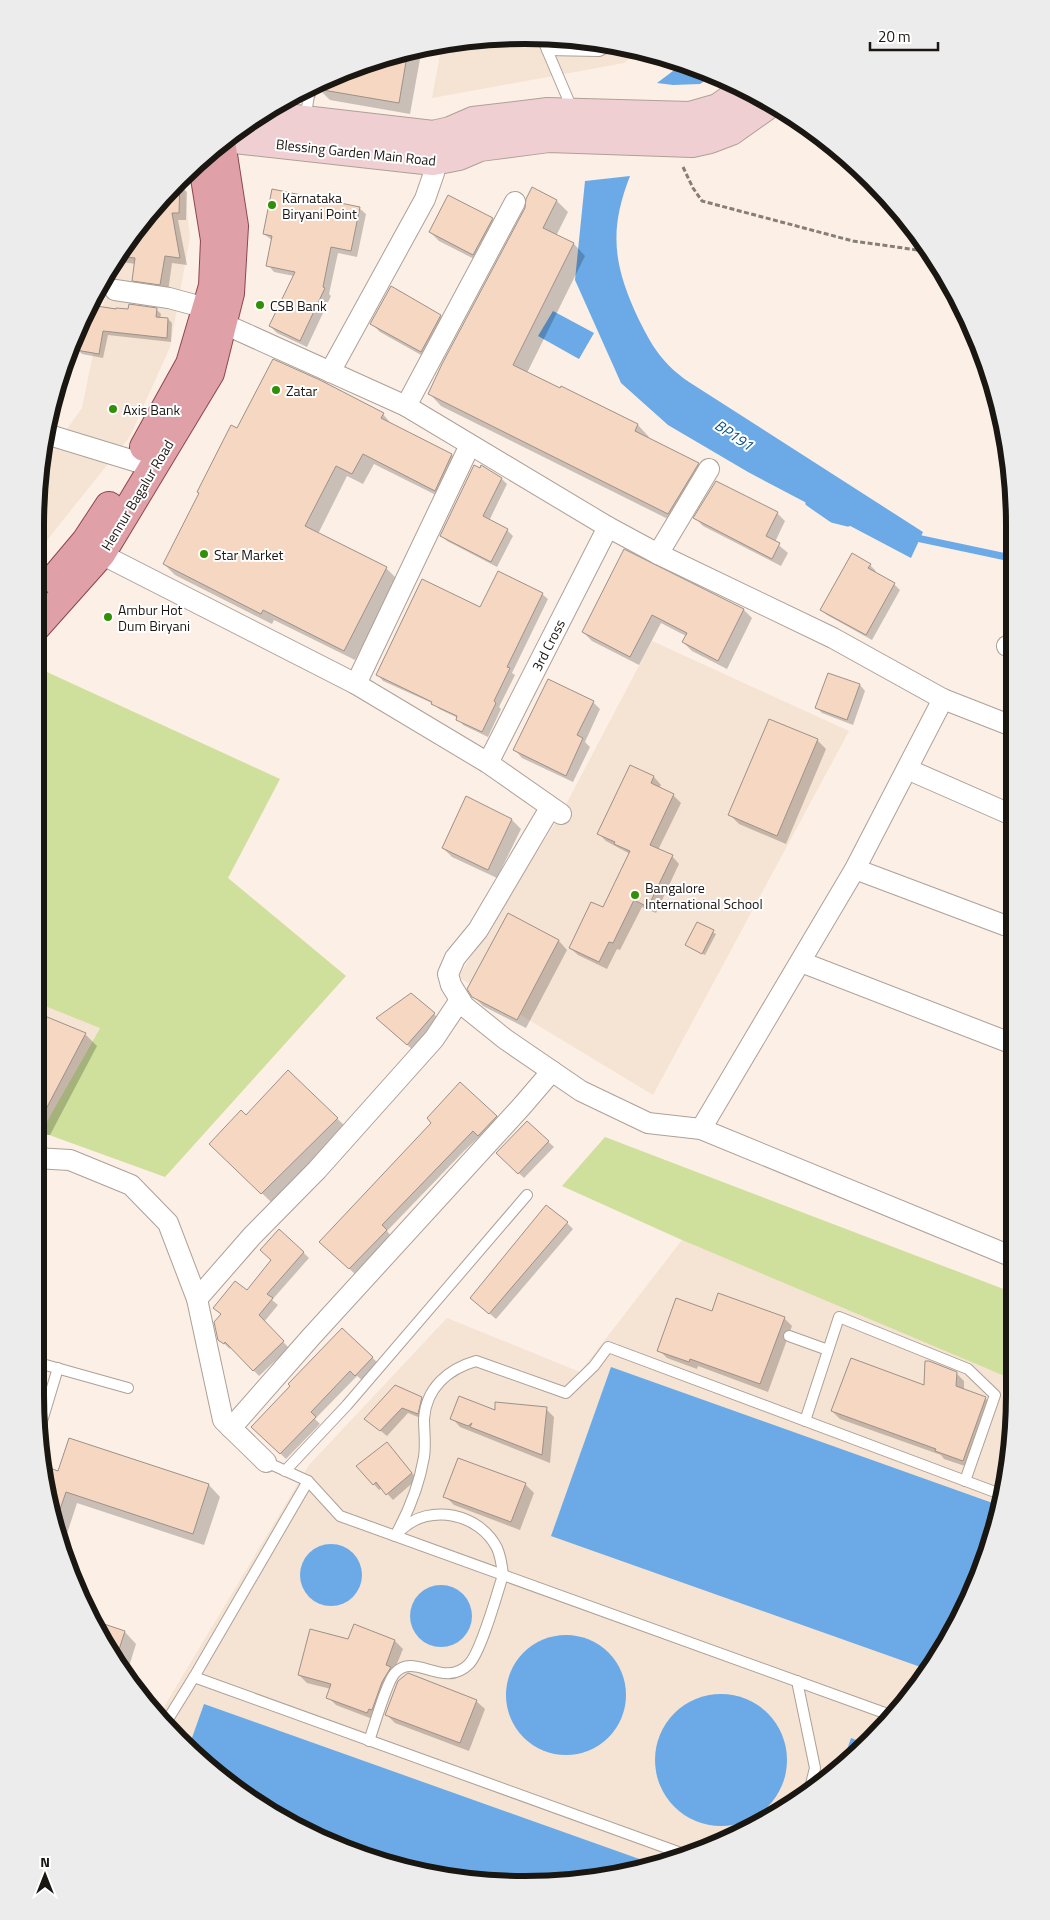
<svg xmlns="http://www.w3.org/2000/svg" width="1050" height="1920" viewBox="0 0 1050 1920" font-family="'Titillium Web',sans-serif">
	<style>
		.built { fill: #f5e3d3 }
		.green { fill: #cfdf9c }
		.water { fill: #6baae6 }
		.shadow { fill: #0003 }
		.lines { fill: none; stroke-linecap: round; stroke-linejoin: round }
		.stream { stroke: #6baae6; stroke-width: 7 }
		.building { fill: #f5d7c2; stroke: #9d9188 }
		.lane-casing { stroke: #ada197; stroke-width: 12 }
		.street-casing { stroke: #ada197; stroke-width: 22 }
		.secondary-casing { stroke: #ada197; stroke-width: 30 }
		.primary-casing { stroke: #8e464c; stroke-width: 30 }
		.path { stroke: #867e77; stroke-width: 3; stroke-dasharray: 5 2.5; stroke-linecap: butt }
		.lane { stroke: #fff; stroke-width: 10 }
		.street { stroke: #fff; stroke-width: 20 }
		.secondary { stroke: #f0cfd3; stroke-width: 28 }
		.primary { stroke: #e0a0a7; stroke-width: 28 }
		.poi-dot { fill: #319008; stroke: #fff; stroke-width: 2 }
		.labels { text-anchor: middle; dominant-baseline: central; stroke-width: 4; stroke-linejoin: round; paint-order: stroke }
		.street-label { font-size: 14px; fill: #1a1612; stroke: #fff }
		.poi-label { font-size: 14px; fill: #1a1612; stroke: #fff; text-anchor: start }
		.water-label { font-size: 15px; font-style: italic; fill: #085188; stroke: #fff }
		.rim { fill: none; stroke: #1a1612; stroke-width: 6 }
	</style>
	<rect width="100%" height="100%" fill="#fcefe5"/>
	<g class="built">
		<polygon points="493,36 589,39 638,51 624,63 432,98 442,44"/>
		<polygon points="183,178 190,237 170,347 130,436 36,554 36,493 40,467 82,408 111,266 156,202"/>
		<polygon points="652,641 849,731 653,1095 458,977 561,814"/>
		<polygon points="35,1002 100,1027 41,1132 35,1132"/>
		<polygon points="682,1240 1014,1380 1014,1427 998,1522 949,1640 914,1694 848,1763 797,1803 713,1848 652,1868 557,1884 493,1884 398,1868 337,1848 253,1803 202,1763 158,1717 309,1465 447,1318 580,1372"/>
	</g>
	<g class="green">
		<polygon points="36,667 280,779 228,878 346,976 165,1177 41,1132 100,1028 35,1002"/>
		<polygon points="605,1137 1014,1293 1014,1380 682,1240 562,1186"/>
	</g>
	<g class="water">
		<polygon points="685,62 714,75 700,84 673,85 657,83"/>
		<path d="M630,176C608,232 614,267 639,320C653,348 663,364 689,382L923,532L911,558L748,472L668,425L621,383L575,280L585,181Z"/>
		<polygon points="553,311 594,333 579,359 538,336"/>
		<polygon points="611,1367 1001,1506 998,1522 949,1640 929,1670 551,1536"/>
		<circle cx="331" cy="1575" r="31"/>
		<circle cx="441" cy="1616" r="31"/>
		<circle cx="566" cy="1695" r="60"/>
		<circle cx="721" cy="1760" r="66"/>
		<polygon points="204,1704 659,1866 557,1884 493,1884 398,1868 337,1848 253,1803 202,1763 188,1749"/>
		<polygon points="851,1738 867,1744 840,1770"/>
	</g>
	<g class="shadow">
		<polygon points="422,48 410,114 330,100 320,90 318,91 315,98 294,95 308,86 398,52"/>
		<polygon points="179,185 187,192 186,220 178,220 187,265 172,263 168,292 141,288 134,280 136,264 114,261 156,202"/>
		<polygon points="557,201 568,212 556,236 574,244 585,256 527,373 561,390 562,388 638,425 649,437 648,439 698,464 710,476 680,525 441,406 430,394"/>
		<polygon points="359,208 366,214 357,257 338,253 329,294 331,296 307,347 277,333 270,326 294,276 274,272 268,265 273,241 264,234"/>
		<polygon points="492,219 501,228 482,263 439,241 430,232"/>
		<polygon points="105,274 102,291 96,291 101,280"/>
		<polygon points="90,306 129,310 156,309 161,314 160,319 168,319 172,323 171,342 108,335 103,358 82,354 78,350"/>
		<polygon points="441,316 449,324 430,360 380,332 372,324"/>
		<polygon points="383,414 393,426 452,455 462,466 446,500 374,464 363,484 347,476 318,534 386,568 397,579 355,660 274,620 272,624 175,575 164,564 238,430"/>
		<polygon points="482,467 502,479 507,484 489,521 507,530 513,536 497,567 447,541 441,535"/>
		<polygon points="777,513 785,521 775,542 788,553 781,566 703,526 695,518"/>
		<polygon points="625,551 744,610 752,618 727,669 692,651 683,642 686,636 661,623 639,665 592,641 583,632"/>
		<polygon points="870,565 876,571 874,573 894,584 900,590 872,640 827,615 821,610"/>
		<polygon points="542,594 548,599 512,673 515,675 499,707 501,709 488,737 463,725 458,718 439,709 434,704 383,681 378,675"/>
		<polygon points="828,674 860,685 865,691 853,725 822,713 816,707"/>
		<polygon points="593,702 600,709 585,742 590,747 573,782 522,758 515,750"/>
		<polygon points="770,721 817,740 826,749 786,844 739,824 730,815"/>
		<polygon points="630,767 654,777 661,785 659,788 673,795 681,803 658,850 672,856 679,864 656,913 642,907 620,950 617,949 607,969 578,955 570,948 604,909 630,854 606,841 598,833"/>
		<polygon points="467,798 512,820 521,829 497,878 452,857 443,848"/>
		<polygon points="508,914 559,941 567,950 526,1028 483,1006 473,996"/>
		<polygon points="698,923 716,934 705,955 689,947"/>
		<polygon points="35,1013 85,1034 97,1046 50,1135 35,1135"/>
		<polygon points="434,1014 439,1019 413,1050 383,1024"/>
		<polygon points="288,1072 346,1127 271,1202 211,1144 246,1117"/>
		<polygon points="496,1116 502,1122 485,1141 480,1136 464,1151 387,1231 391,1236 355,1274 321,1242 433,1123"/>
		<polygon points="527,1122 554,1147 524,1178 497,1153"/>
		<polygon points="567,1223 573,1229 496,1319 477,1303"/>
		<polygon points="303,1252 309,1258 272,1300 278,1305 264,1322 289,1348 259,1376 231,1347 230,1349 219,1339 247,1292"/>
		<polygon points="712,1313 784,1318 792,1326 768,1392 698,1366 697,1369 667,1358 659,1350"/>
		<polygon points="342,1329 378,1363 362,1380 357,1376 315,1419 320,1424 286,1459 253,1427"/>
		<polygon points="956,1373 964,1381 964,1390 986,1399 993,1406 971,1468 944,1459 941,1455 840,1419 832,1411 925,1387"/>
		<polygon points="421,1398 427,1404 423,1419 408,1413 387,1436 366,1419"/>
		<polygon points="546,1409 554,1417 550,1463 460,1427 452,1418 496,1411"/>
		<polygon points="70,1440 209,1485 220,1497 204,1545 77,1503 61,1552 44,1490 59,1472"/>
		<polygon points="392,1449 417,1479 393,1500 382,1488 379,1490 358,1466"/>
		<polygon points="525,1484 534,1493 520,1530 454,1505 445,1496"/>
		<polygon points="92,1622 125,1632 136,1644 127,1673 122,1672 101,1640"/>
		<polygon points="349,1641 395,1641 403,1649 394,1671 390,1690 375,1720 336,1705 328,1697 331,1689 307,1683 299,1675"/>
		<polygon points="476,1701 485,1709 469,1751 395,1723 386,1714"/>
		<polygon points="794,1797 801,1799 791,1806"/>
	</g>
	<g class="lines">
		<g class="stream">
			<polyline points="809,503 832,519 848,523"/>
			<polyline points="912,537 1011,558"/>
		</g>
	</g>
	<g class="building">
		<polygon points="408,50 399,103 317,89 318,82 398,52"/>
		<polygon points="180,180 179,213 172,213 180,258 165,256 160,285 132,281 135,258 118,256 156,202"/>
		<polygon points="532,187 557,200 543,228 574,243 513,365 560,388 561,386 638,424 635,431 699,463 668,514 428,394 442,364 525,208 526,199"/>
		<polygon points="272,189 360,207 351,251 331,247 323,287 325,288 300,341 269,326 295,272 266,266 272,236 263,234"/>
		<polygon points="448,195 493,218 473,255 429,232"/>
		<polygon points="391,286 441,315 421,352 370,324"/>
		<polygon points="129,304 157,308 156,317 168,318 167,338 103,331 99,354 76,350 79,331 90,305 116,309 116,308 128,309"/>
		<polygon points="273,359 320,380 384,413 381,418 452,454 435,491 363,454 352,474 336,466 305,526 387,567 344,651 263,610 261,614 163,564 199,493 197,492 231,425 237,428"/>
		<polygon points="474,465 480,468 481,465 502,478 483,516 508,529 491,562 440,536"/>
		<polygon points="716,481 778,512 766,536 780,543 772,559 693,518"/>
		<polygon points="624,549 744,609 718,661 682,642 687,633 652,615 630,657 582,632"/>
		<polygon points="852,553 871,564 868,568 895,583 866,635 820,610"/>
		<polygon points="498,571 543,593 507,667 510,668 494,701 496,703 482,732 456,720 457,716 431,704 432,702 376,675 422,579 480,607"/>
		<polygon points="828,673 860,684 847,720 815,708"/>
		<polygon points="548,679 594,701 577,735 583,738 566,776 513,750"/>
		<polygon points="769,719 818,739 777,836 728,815"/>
		<polygon points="630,765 654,776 651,783 674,794 650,845 673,855 648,907 634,900 613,943 609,942 599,962 569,948 591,902 603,907 630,851 614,844 615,842 597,834"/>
		<polygon points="466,796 512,819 488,870 442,848"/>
		<polygon points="508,913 559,940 517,1020 472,997 467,989"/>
		<polygon points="697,922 714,930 702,954 685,945"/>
		<polygon points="411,993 435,1013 407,1045 376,1018"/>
		<polygon points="35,1012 86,1033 35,1130"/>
		<polygon points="288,1070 338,1118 261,1194 209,1144 241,1110 246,1115"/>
		<polygon points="460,1082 497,1116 478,1136 473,1131 382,1225 387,1230 349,1269 319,1242 431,1123 427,1118"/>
		<polygon points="527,1121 549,1141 518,1174 496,1153"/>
		<polygon points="546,1205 568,1222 489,1314 470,1298"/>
		<polygon points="279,1229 304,1252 267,1294 273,1298 259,1315 284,1341 253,1371 225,1342 224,1344 218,1340 214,1322 221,1314 213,1308 235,1281 247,1290 271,1260 260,1250"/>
		<polygon points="718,1293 785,1317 760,1384 690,1359 689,1362 657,1351 676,1298 712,1311"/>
		<polygon points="342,1328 373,1357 355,1376 350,1371 311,1412 316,1417 280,1454 251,1427 290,1386 288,1384"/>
		<polygon points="851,1358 924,1385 925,1361 929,1361 957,1372 956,1386 986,1397 963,1461 935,1451 936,1449 831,1411"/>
		<polygon points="395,1385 422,1397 418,1414 402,1408 380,1431 364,1419"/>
		<polygon points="459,1396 495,1410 495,1402 547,1407 542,1455 470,1427 472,1423 468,1426 450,1419"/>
		<polygon points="69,1438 209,1484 193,1534 66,1492 54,1527 44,1490 42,1465 58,1471"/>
		<polygon points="387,1442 412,1473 386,1495 376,1482 373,1485 356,1466"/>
		<polygon points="458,1458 526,1483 511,1522 443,1497"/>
		<polygon points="92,1620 125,1631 115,1662 101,1640"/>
		<polygon points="354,1624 395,1640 386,1665 391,1667 382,1682 372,1710 369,1709 367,1713 326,1698 331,1684 298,1675 310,1629 348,1639"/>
		<polygon points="408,1673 477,1700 460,1743 385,1715 398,1681"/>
	</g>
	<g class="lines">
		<g class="lane-casing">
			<g id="lane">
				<polyline points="542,38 573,111"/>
				<polyline points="547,50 599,51 612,45"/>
				<polyline points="305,119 311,84"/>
				<polyline points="789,1336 828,1350"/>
				<polyline points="35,1362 128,1388"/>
				<polyline points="805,1421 839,1317 968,1369 995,1395 965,1481"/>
				<polyline points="39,1431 58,1368"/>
				<polyline points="266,1462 308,1481 340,1516 893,1716"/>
				<polyline points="285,1471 347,1405 527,1195"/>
				<path d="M395,1536C409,1511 419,1486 424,1457C426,1444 424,1432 424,1419C426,1388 448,1369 476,1361L566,1393L594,1366L608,1347L1003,1495"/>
				<polyline points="194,1677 308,1481"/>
				<polyline points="797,1681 815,1768 810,1788"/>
				<polyline points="165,1724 194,1677 689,1856"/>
				<path d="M369,1741C374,1727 387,1681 395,1673C415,1651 443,1690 469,1664C481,1652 497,1594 503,1575C502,1566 501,1557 497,1548C480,1514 430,1502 401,1530"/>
			</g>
		</g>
		<g class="street-casing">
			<g id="street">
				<polyline points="115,290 169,298 206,308"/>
				<polyline points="222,323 406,406 608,527 658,554 833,638 943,699 1012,726"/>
				<polyline points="330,372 425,199 434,173"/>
				<polyline points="406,406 515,202"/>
				<polyline points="46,434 154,467"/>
				<polyline points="90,545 101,554 356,684 488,763 561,814"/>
				<polyline points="658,554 709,469"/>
				<polyline points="1007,646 1011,648"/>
				<polyline points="356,684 470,445"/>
				<polyline points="488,763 608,527"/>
				<polyline points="907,769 1012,815"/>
				<polyline points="550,808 478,930 455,958 448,974 451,985 464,1006 505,1039 581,1091 648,1123 701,1129 1013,1257"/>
				<polyline points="855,869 1012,928"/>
				<polyline points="801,962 1013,1044"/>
				<polyline points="701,1129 855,869 943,699"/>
				<polyline points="35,1158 70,1160 131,1185 168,1223 197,1299 223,1420 266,1462"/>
				<polyline points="197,1299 252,1236 317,1170 434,1039 460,1000"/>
				<polyline points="231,1428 311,1337 522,1106 552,1071"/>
			</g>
		</g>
		<g class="secondary-casing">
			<g id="secondary">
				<polyline points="261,115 433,135 450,131 473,121 548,112 690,116 718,108 745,89"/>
				<polyline points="225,138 433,161 459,156 480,147 549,138 692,143 710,139 731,131 772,102"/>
			</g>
		</g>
		<g class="primary-casing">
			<g id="primary">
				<polyline points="144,447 190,364 213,286 215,240 202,159"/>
				<polyline points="54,579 86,541 109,506"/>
				<polyline points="36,627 101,554 210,373 230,293 234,226 221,142"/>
			</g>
		</g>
		<polyline class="path" points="683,167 693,188 702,201 853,241 932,252"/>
		<use href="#lane" class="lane"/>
		<use href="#street" class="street"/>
		<use href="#secondary" class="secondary"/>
		<use href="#primary" class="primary"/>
	</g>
	<g class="poi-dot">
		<circle cx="272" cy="205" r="5"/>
		<circle cx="260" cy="305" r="5"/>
		<circle cx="276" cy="390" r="5"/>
		<circle cx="113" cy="409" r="5"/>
		<circle cx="204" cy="554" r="5"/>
		<circle cx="108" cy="617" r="5"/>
		<circle cx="635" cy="895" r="5"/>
	</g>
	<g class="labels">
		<g class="street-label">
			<text transform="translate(356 152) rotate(6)">Blessing Garden Main Road</text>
			<text transform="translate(137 495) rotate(-59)">Hennur Bagalur Road</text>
			<text transform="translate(548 645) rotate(-63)">3rd Cross</text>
		</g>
		<g class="poi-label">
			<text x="282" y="197">Karnataka<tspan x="282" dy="16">Biryani Point</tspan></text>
			<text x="270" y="305">CSB Bank</text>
			<text x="286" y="390">Zatar</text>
			<text x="123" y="409">Axis Bank</text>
			<text x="214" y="554">Star Market</text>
			<text x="118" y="609">Ambur Hot<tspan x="118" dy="16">Dum Biryani</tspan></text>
			<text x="645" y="887">Bangalore<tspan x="645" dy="16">International School</tspan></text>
		</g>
		<g class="water-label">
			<text transform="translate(734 435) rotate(34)">BP191</text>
		</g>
	</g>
	<path d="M0 0H1050V1920H0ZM525 44H525A481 481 0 0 1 1006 525V1395A481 481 0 0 1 525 1876H525A481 481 0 0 1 44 1395V525A481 481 0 0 1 525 44Z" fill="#edecec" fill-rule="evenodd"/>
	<path class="rim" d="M525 44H525A481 481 0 0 1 1006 525V1395A481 481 0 0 1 525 1876H525A481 481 0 0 1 44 1395V525A481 481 0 0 1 525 44Z"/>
	<g transform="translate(45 1875)" stroke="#ffffff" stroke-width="4" paint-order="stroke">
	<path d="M0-4L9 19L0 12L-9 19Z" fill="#1a1612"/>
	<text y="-8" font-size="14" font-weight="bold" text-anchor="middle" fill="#1a1612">N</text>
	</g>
	<path d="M870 42v8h68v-8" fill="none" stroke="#1a1612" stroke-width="2.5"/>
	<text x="878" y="42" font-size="15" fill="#1a1612" stroke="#ffffff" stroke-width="4" paint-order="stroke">20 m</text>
</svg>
